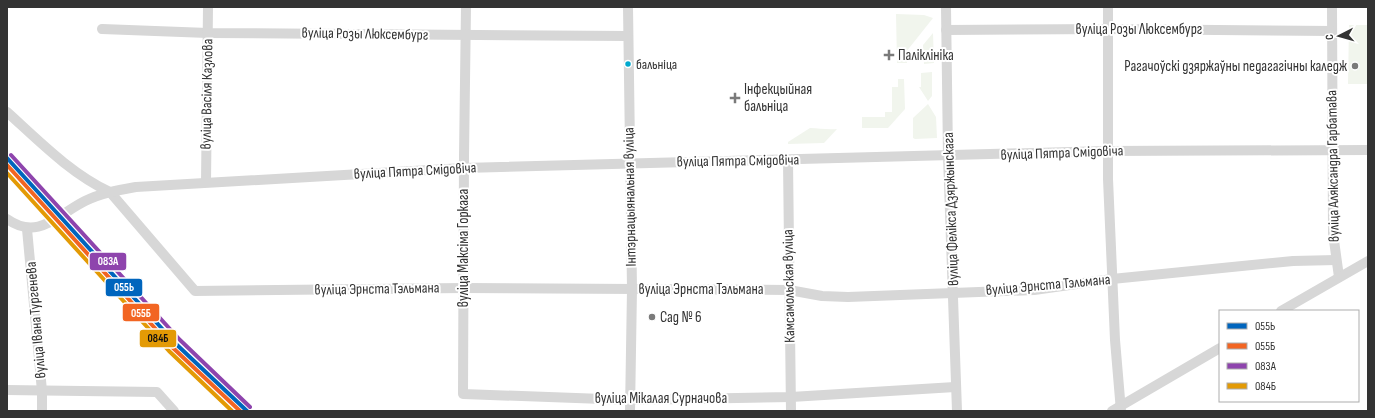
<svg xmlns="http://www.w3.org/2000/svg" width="1375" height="418" viewBox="0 0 1375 418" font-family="'Sofia Sans Condensed',sans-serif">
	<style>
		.green { fill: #f1f5ed }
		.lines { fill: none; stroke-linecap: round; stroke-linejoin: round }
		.minor { stroke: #d7d7d7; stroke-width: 10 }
		.rail-1-casing { stroke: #fff; stroke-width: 7 }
		.rail-2-casing { stroke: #fff; stroke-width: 7 }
		.rail-3-casing { stroke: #fff; stroke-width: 7 }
		.rail-4-casing { stroke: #fff; stroke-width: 7 }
		.rail-1 { stroke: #0065bd; stroke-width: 4 }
		.rail-2 { stroke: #f26522; stroke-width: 4 }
		.rail-3 { stroke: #8e44ad; stroke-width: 4 }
		.rail-4 { stroke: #e39a05; stroke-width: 4 }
		.poi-dot { fill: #7a7a7a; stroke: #fff; stroke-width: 1.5 }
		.bus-dot { fill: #00a9ce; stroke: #fff; stroke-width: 1.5 }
		.labels { text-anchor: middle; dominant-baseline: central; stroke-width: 4; stroke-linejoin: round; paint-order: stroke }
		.bus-label { font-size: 14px; fill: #333; stroke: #fff; text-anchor: start }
		.street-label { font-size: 15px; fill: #333; stroke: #fff }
		.poi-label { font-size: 15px; fill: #333; stroke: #fff; text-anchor: start }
		.line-badge { stroke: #fff; stroke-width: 1.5 }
		.badge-label { font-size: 11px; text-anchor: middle; font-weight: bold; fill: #fff }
		.pale-badge-label { font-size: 11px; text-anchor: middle; font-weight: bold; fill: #111 }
	</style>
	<rect width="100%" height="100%" fill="#fff"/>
	<g class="green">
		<polygon points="896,14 924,15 933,18 906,52 907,63 897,63"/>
		<polygon points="1349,25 1368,25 1368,84 1348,84"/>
		<polygon points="933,33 934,63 924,64 923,45"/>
		<polygon points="932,72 932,96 928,101 919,87 921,87 921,73"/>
		<polygon points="898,79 904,79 905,109 888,128 862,128 862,117 885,117 885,112 892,112 892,87 898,87"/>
		<polygon points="928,104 936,117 937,138 915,139 913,138 913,118"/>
		<path d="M810,128C819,128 827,130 837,129L824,143L788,144V142Z"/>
	</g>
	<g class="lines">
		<g class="minor">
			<polyline points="466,7 464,156 463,394 630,400 791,397 955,387"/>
			<polyline points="628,7 632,289 630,411"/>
			<polyline points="946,7 948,156 957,411"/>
			<polyline points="1108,7 1108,179 1115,340 1121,411"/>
			<polyline points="1332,7 1333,233 1339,277"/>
			<polyline points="102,29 208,33 628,36"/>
			<polyline points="946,30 1108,29 1332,31"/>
			<path d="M7,112C38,140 71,174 110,192L195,291L463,288L789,290L822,296L848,297L1034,290L1112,279L1293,261L1336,260"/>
			<polyline points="788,161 791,411"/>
			<polyline points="206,182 208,7"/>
			<path d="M7,219C38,241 57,215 85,201C101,193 119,190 136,187L464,168L1107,151L1368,150"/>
			<polyline points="27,229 42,391 42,411"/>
			<polyline points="1281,311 1368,261"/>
			<polyline points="7,390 157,392 174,411"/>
			<polyline points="1112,411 1220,348"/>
		</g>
		<g class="rail-1-casing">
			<polyline id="rail-1" points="7,158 176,344 247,411"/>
		</g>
		<g class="rail-2-casing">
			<polyline id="rail-2" points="7,165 172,347 240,411"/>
		</g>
		<g class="rail-3-casing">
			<polyline id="rail-3" points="11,155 180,340 250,407"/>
		</g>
		<g class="rail-4-casing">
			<polyline id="rail-4" points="7,173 169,351 232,411"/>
		</g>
		<use href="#rail-1" class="rail-1"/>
		<use href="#rail-2" class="rail-2"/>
		<use href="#rail-3" class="rail-3"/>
		<use href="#rail-4" class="rail-4"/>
	</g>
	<g class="poi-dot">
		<path d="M887 49h4v4h4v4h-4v4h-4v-4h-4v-4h4z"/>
		<circle cx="1355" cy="66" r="4"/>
		<path d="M733 92h4v4h4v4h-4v4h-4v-4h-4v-4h4z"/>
		<circle cx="652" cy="317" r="4"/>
	</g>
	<circle class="bus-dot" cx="628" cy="64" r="3.5"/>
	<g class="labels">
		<g class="bus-label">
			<text x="636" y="64">бальніца</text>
		</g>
		<g class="street-label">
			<text x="1139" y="29">вуліца Розы Люксембург</text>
			<text transform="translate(365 34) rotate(1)">вуліца Розы Люксембург</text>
			<text transform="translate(207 94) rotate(-89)">вуліца Васіля Казлова</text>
			<text transform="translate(1062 153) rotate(-2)">вуліца Пятра Смідовіча</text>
			<text transform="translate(738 161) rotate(-1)">вуліца Пятра Смідовіча</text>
			<text transform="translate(1333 166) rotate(-91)">вуліца Аляксандра Гарбатава</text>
			<text transform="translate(415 171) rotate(-3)">вуліца Пятра Смідовіча</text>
			<text transform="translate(630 197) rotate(-91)">Інтэрнацыянальная вуліца</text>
			<text transform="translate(951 209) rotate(-92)">вуліца Фелікса Дзяржынскага</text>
			<text transform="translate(463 248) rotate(-90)">вуліца Максіма Горкага</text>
			<text transform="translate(1048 285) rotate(-5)">вуліца Эрнста Тэльмана</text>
			<text transform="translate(789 286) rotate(-91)">Камсамольская вуліца</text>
			<text transform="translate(377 289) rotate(-1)">вуліца Эрнста Тэльмана</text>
			<text x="701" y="289">вуліца Эрнста Тэльмана</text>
			<text transform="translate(36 320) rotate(-95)">вуліца Івана Тургенева</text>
			<text x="661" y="398">вуліца Мікалая Сурначова</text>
		</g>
		<g class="poi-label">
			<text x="898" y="55">Паліклініка</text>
			<text x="1347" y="66" text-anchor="end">Рагачоўскі дзяржаўны педагагічны каледж</text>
			<text x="744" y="89">Інфекцыйная<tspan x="744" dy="17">бальніца</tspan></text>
			<text x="660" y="317">Сад № 6</text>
		</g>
	</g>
	<g class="line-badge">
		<rect x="89" y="252" width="38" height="19" rx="4" fill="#8e44ad"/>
		<rect x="105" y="278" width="38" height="19" rx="4" fill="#0065bd"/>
		<rect x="122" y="303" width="38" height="19" rx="4" fill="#f26522"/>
		<rect x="139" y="329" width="38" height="19" rx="4" fill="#e39a05"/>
	</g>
	<g class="badge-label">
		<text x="108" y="265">083А</text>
		<text x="124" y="291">055Ь</text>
		<text x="141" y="317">055Б</text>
	</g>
	<g class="pale-badge-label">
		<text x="158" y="342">084Б</text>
	</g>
	<rect width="1375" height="418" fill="none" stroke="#333333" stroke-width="16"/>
	<rect x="1219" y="310" width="140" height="92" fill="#ffffff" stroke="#adadad"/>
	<rect x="1227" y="323" width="20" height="6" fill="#0065bd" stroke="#adadad"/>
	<text x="1255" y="330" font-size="12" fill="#333333">055Ь</text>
	<rect x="1227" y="343" width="20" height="6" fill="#f26522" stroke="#adadad"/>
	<text x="1255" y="350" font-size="12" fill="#333333">055Б</text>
	<rect x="1227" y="363" width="20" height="6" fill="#8e44ad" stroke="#adadad"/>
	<text x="1255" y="370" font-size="12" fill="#333333">083А</text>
	<rect x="1227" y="383" width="20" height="6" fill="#e39a05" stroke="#adadad"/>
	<text x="1255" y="390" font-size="12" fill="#333333">084Б</text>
	<g transform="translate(1339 36) rotate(264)" stroke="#ffffff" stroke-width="3" paint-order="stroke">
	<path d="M0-3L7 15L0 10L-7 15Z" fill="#333333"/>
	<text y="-6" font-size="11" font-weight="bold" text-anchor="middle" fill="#333333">С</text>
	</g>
</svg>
